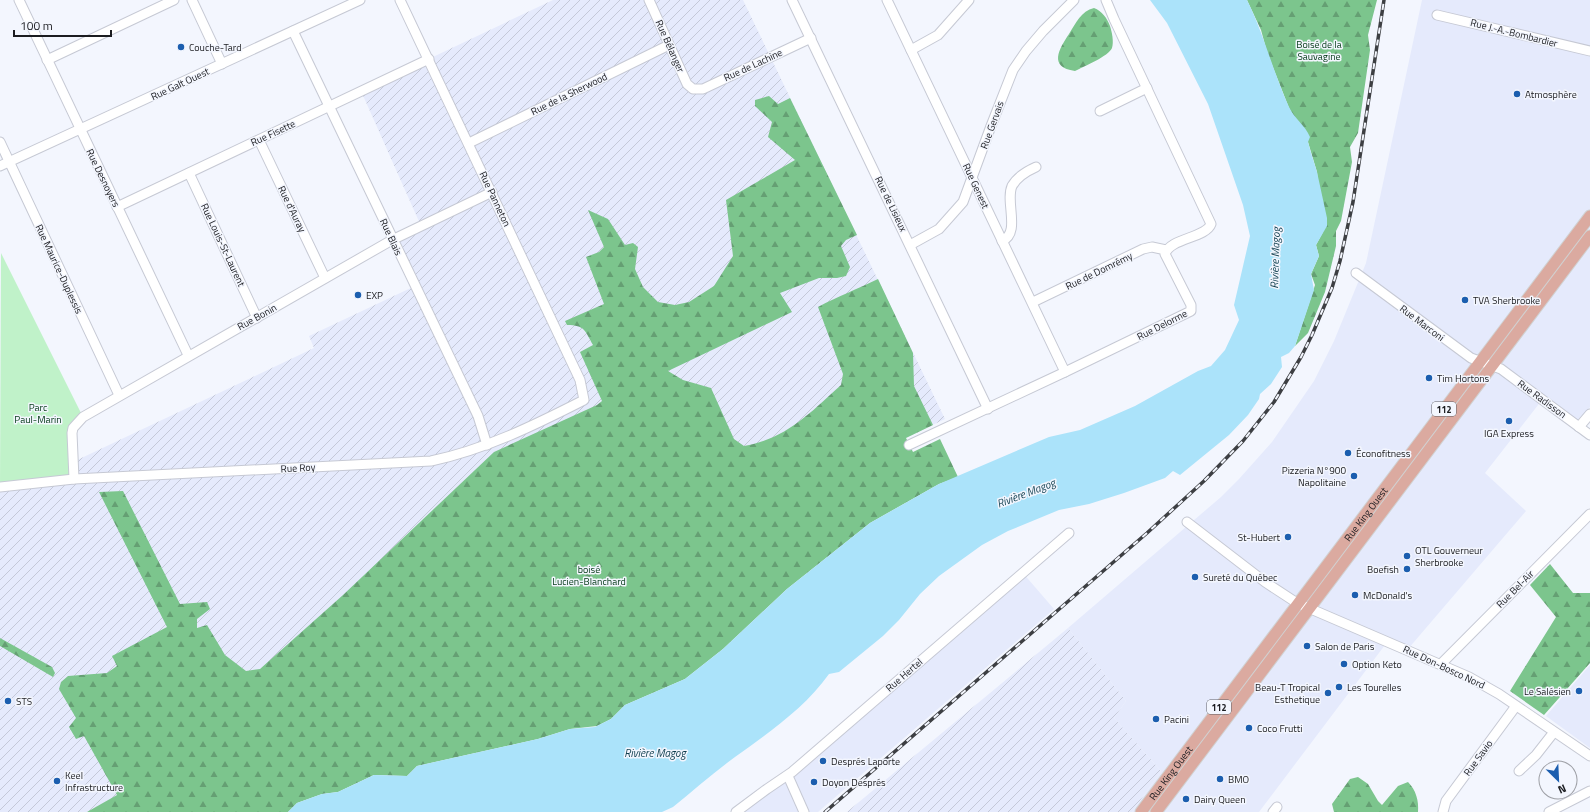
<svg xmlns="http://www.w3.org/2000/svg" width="1590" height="812" viewBox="0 0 1590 812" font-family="'Titillium Web',sans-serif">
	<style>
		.built { fill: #e5eafc }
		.industrial { fill: url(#industrial-furrows) }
		.green { fill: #c0f2c9 }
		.forest { fill: url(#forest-firs) }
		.water { fill: #abe3fa }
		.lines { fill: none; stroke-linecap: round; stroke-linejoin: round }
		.minor-casing { stroke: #c6c9d4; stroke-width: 11 }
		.major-casing { stroke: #d1d2d2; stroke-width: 13 }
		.minor { stroke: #fff; stroke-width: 9 }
		.major { stroke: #dbaaa0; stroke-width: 11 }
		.rail-casing { stroke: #3d3f43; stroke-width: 3.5 }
		.rail { stroke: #f3f6fe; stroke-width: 2; stroke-dasharray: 6; stroke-linecap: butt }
		.poi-dot { fill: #1b5eaf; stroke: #f3f6fe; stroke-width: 1.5 }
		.labels { text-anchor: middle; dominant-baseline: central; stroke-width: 3; stroke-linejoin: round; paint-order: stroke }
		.shield { fill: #f3f6fe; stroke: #5c5d63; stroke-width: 1 }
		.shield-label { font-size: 9px; font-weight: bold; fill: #1b1c20 }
		.street-label { font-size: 10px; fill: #1b1c20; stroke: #f3f6fe }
		.park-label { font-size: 10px; fill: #003714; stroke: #f3f6fe }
		.poi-label { font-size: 10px; fill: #1b1c20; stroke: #f3f6fe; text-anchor: start }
		.water-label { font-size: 11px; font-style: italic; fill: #0f3e4e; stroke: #f3f6fe }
	</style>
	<defs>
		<pattern id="industrial-furrows" width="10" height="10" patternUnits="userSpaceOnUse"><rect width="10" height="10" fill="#e5eafc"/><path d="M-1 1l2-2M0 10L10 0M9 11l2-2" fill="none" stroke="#c4c8d8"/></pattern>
		<pattern id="forest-firs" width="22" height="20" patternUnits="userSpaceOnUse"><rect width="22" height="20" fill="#7cc58d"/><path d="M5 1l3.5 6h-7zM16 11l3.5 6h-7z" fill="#659f73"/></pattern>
	</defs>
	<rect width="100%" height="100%" fill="#f3f6fe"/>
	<g class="built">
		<polygon points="1422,0 1590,0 1590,407 1576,426 1542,400 1485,473 1526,511 1408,649 1388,641 1259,812 1132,812 1161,771 1114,718 1126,701 1068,628 1221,497 1239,479 1272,442 1314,381 1334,341 1366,263"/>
		<polygon points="1022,572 1054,609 818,812 736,812 767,789"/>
		<polygon points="1590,665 1590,748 1546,716"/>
	</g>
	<g class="industrial">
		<polygon points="553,0 743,0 945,419 127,812 0,812 0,487 73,462 314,348 309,336 415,286 392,240 421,226 361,91"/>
		<polygon points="1068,628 1126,701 1114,718 1161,771 1132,812 847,812"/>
	</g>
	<polygon class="green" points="1,253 83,417 73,428 74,479 0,487"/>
	<g class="forest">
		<polygon points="1247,0 1377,0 1368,35 1370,50 1358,133 1350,147 1352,162 1341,221 1336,231 1336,246 1325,292 1308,333 1295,346 1315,285 1311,274 1319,256 1316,245 1323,232 1317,172 1308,142 1289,108 1267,52 1261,30"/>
		<path d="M1094,8C1102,11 1107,18 1110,26C1112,32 1114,42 1112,48C1109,56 1083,67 1075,71C1048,67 1059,49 1069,34C1076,23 1081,11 1094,8Z"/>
		<path d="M769,96L778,104L790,98L857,235L846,240L841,246L850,267L846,276L837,278H819L780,293L792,312L668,371L683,380L711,388L734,439L744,446C786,439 811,412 841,385L843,374L818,307C838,296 858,289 878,279L913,353L914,386L933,425L906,438L913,452L940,439L958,477L939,484L870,523L787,589L723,649L685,679L625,705L611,719L597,726L570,729L538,739L417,766L407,776L374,775L338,792L322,794L297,803L288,812H87L117,795L84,736L76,739L69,727L76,718L59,689L61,682L68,676L107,673L117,666L112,656L167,627L99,492L123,491L180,604L207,602L210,609L197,619V628L207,625L225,655L246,671L260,669L343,595L494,452L597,405L602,401L580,352L593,345C585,331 585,325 567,325L565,321L604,304L586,257L599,252L604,247L588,210L608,219L625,245L633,243L638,247L635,269L643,287L658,302L675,305L689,302L714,286L733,256L726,200L795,160L768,137L772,122L755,106V100Z"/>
		<polygon points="1550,564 1573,593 1590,593 1590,663 1544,715 1510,691 1556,617 1530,585"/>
		<polygon points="0,638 52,667 55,673 53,677 0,646"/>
		<path d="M1358,777L1368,784L1378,801L1382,805L1398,786L1408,782C1416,790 1419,801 1418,812H1334L1332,804L1350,779Z"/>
	</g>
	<path class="water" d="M1150,0H1247C1264,34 1273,72 1289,107C1294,118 1305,125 1310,137L1308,142L1311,153L1317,172L1327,218V226L1316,245L1319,256L1311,274L1314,290L1295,346L1289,353L1281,357L1282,367L1271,384L1260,394L1259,399L1248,415L1229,435L1180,475L1173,471L1165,478L1124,493L1089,504L1059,510L1008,531L982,545L939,576L920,594L899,620L883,636L839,672L829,674C805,708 768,733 735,757C713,773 693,791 673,807L662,812H288L297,803L322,794L338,792L374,775L407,776L417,766L538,739L570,729L595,727L611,719L625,705L685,679L723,649L787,589L870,523L939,484L1049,437L1080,430L1135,406L1198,371L1211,366L1225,350L1239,320L1234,305L1250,236L1243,205L1208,104L1167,23Z"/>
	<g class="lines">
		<g class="minor-casing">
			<g id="minor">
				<polyline points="19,0 188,355"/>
				<polyline points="192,0 222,64"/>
				<polyline points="649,0 687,84 693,89 703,89 811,38"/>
				<polyline points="792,0 988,409"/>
				<polyline points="887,0 1065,372"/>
				<polyline points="1437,15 1590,51"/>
				<path d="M293,31C355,159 416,288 478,416L487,445"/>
				<polyline points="911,50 938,35 969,0"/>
				<polyline points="47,60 174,0"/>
				<polyline points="1100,111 1147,88"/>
				<polyline points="259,140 325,278"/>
				<polyline points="0,142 119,395"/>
				<polyline points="469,143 669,45"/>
				<polyline points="0,166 360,0"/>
				<polyline points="189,173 257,318"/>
				<polyline points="117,207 429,59"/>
				<path d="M1002,241C1021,233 1005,202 1012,186C1017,177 1027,171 1036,167"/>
				<polyline points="910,245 939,229 963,202 991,126 1013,70 1026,51 1043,31 1074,0"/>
				<polyline points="1356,273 1471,358 1501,369 1590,435"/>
				<polyline points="1033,302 1143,249 1152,247 1166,250"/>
				<polyline points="1579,427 1590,414"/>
				<path d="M909,445L1065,372L1191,311V305L1165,254C1170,238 1206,238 1211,224L1114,19L1106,0"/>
				<polyline points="74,479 72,433 73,428 83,417 392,240 492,192"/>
				<path d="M0,487L74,479L431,461C484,450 535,425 584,400L580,380L400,0"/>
				<polyline points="1187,522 1265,582 1297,603 1469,677 1499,694 1590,756"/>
				<polyline points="1441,664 1590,514"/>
				<polyline points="1519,771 1536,755 1554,732"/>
				<polyline points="788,776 804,812"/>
				<polyline points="736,812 767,789 792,772 1069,533"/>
				<polyline points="1273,812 1277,807"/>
				<polyline points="1443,812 1446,801 1516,706"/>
				<polyline points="1549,812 1590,791"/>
			</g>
		</g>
		<g class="major-casing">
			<g id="major">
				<path id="s1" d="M1141,812L1590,216"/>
				<polyline points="1156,812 1590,236"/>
			</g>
		</g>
		<use href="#minor" class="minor"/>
		<use href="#major" class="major"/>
		<g class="rail-casing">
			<polyline id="rail" points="825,812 1147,533 1204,481 1243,441 1274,402 1301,357 1312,335 1332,288 1340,261 1353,202 1384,0"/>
		</g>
		<use href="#rail" class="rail"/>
	</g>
	<g class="poi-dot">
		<circle cx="181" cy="47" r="4"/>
		<circle cx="1517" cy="94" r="4"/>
		<circle cx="358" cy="295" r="4"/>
		<circle cx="1465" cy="300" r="4"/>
		<circle cx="1429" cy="378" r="4"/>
		<circle cx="1509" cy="421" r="4"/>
		<circle cx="1348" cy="453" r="4"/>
		<circle cx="1354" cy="476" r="4"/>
		<circle cx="1288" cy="537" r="4"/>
		<circle cx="1407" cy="556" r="4"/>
		<circle cx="1407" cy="569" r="4"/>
		<circle cx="1195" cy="577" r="4"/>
		<circle cx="1355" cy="595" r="4"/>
		<circle cx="1307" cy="646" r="4"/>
		<circle cx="1344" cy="664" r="4"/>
		<circle cx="1339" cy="687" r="4"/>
		<circle cx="1579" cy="691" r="4"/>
		<circle cx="1328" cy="693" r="4"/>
		<circle cx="8" cy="701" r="4"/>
		<circle cx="1156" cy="719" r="4"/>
		<circle cx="1249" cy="728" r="4"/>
		<circle cx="823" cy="761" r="4"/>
		<circle cx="1220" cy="779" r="4"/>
		<circle cx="57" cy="781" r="4"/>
		<circle cx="814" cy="782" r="4"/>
		<circle cx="1186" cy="799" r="4"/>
	</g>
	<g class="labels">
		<g class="shield">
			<rect x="1432" y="402" width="24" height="14" rx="3"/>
			<rect x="1207" y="700" width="24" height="14" rx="3"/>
		</g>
		<g class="shield-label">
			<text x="1444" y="409">112</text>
			<text x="1219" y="707">112</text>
		</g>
		<g class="street-label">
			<text transform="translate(1514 33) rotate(14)">Rue J.-A.-Bombardier</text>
			<text transform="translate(670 46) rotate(66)">Rue Bélanger</text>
			<text transform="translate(753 65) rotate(-25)">Rue de Lachine</text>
			<text transform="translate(180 84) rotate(-25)">Rue Galt Ouest</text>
			<text transform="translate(569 94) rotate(-26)">Rue de la Sherwood</text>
			<text transform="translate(992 125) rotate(-70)">Rue Gervais</text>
			<text transform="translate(273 133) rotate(-25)">Rue Fisette</text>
			<text transform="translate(103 178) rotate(64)">Rue Desnoyers</text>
			<text transform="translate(976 186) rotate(65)">Rue Genest</text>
			<text transform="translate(495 199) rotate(65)">Rue Panneton</text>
			<text transform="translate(891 204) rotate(64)">Rue de Lisieux</text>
			<text transform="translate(292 209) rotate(64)">Rue d'Auray</text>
			<text transform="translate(391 237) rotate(65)">Rue Blais</text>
			<text transform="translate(223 245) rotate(65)">Rue Louis-St-Laurent</text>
			<text transform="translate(59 269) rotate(65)">Rue Maurice-Duplessis</text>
			<text transform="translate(1099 271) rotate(-26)">Rue de Domrémy</text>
			<text transform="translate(257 317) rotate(-29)">Rue Bonin</text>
			<text transform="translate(1422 323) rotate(37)">Rue Marconi</text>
			<text transform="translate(1162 325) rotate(-27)">Rue Delorme</text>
			<text transform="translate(1542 399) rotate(36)">Rue Radisson</text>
			<text transform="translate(298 468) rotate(-3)">Rue Roy</text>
			<text stroke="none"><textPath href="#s1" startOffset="373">Rue King Ouest</textPath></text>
			<text transform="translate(1515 589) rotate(-45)">Rue Bel-Air</text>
			<text transform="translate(1444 667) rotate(25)">Rue Don-Bosco Nord</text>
			<text transform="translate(904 675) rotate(-41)">Rue Hertel</text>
			<text transform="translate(1478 758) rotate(-54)">Rue Savio</text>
			<text stroke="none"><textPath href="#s1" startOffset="49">Rue King Ouest</textPath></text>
		</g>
		<g class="park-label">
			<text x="1319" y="44">Boisé de la<tspan x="1319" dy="12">Sauvagine</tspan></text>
			<text x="38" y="407">Parc<tspan x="38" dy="12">Paul-Marin</tspan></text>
			<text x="589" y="569">boisé<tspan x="589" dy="12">Lucien-Blanchard</tspan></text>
		</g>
		<g class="poi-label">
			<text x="189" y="47">Couche-Tard</text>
			<text x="1525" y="94">Atmosphère</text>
			<text x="366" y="295">EXP</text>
			<text x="1473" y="300">TVA Sherbrooke</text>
			<text x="1437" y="378">Tim Hortons</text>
			<text x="1509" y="433" text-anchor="middle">IGA Express</text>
			<text x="1356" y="453">Éconofitness</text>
			<text x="1346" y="470" text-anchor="end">Pizzeria N°900<tspan x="1346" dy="12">Napolitaine</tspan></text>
			<text x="1280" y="537" text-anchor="end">St-Hubert</text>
			<text x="1415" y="550">OTL Gouverneur<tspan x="1415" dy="12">Sherbrooke</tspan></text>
			<text x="1399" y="569" text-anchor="end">Boefish</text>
			<text x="1203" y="577">Sureté du Québec</text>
			<text x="1363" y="595">McDonald's</text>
			<text x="1315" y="646">Salon de Paris</text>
			<text x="1352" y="664">Option Keto</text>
			<text x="1320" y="687" text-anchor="end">Beau-T Tropical<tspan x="1320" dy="12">Esthetique</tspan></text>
			<text x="1347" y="687">Les Tourelles</text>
			<text x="1571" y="691" text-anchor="end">Le Salésien</text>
			<text x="16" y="701">STS</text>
			<text x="1164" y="719">Pacini</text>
			<text x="1257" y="728">Coco Frutti</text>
			<text x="831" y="761">Després Laporte</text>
			<text x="65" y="775">Keel<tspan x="65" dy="12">Infrastructure</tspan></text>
			<text x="1228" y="779">BMO</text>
			<text x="822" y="782">Doyon Després</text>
			<text x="1194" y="799">Dairy Queen</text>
		</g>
		<g class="water-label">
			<text transform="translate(1275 258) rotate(-88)">Rivière Magog</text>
			<text transform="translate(1026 493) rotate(-21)">Rivière Magog</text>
			<text x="655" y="753">Rivière Magog</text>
		</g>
	</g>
	<g transform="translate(1558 780) rotate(156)"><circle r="19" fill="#f3f6fe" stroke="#9d9fa5"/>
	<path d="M0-3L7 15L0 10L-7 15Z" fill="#1b5eaf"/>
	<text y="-6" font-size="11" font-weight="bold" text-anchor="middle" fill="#1b1c20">N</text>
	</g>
	<path d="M14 30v6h97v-6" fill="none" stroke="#1b1c20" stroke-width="2"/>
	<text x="20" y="30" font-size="12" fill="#1b1c20" stroke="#f3f6fe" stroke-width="3" paint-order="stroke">100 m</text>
</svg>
